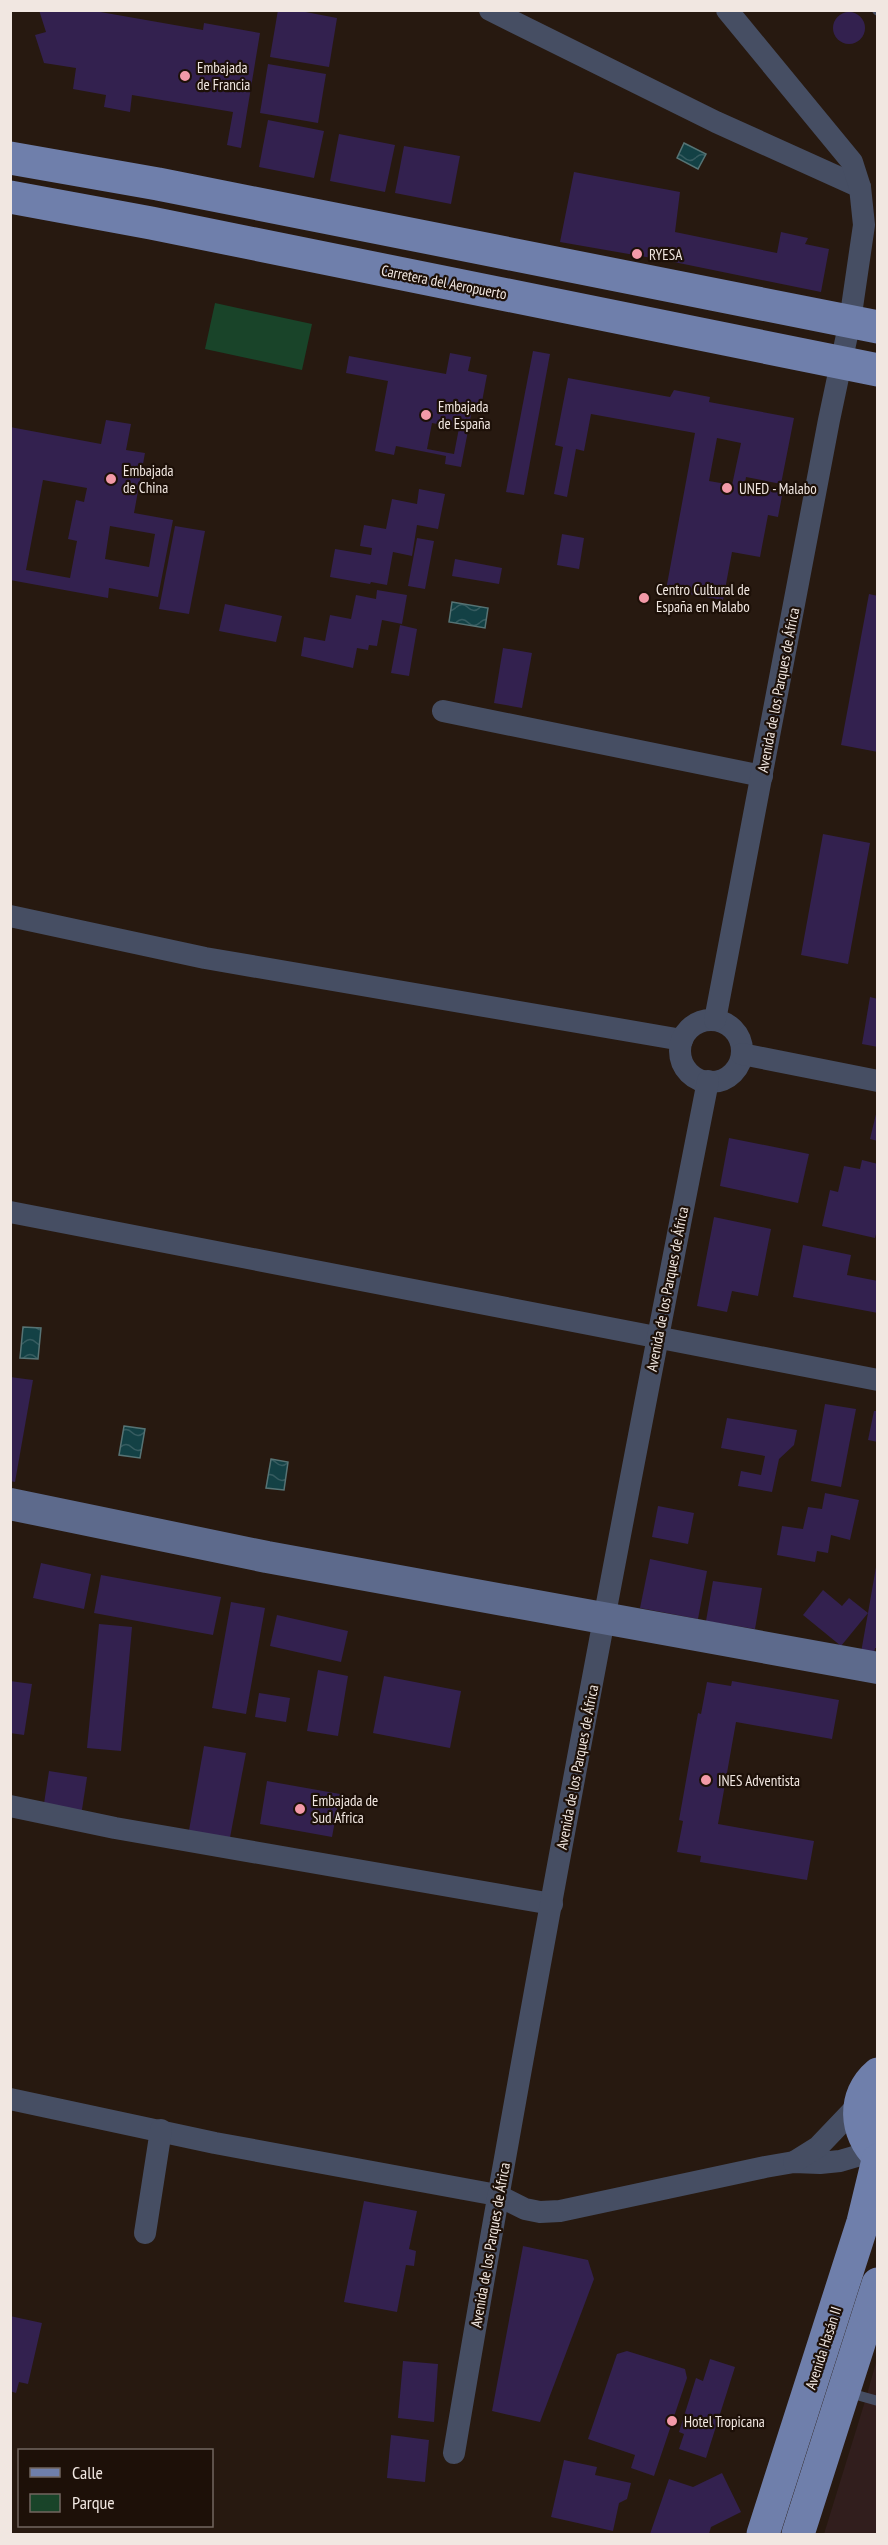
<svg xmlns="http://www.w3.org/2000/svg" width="888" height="2545" viewBox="0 0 888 2545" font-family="'PT Sans Narrow',sans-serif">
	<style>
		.education { fill: #311e1d }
		.green { fill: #194429 }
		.water { fill: url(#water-waves); stroke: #567374; stroke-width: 1.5 }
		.building { fill: #33214f; fill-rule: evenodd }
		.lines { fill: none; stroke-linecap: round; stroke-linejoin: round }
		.lane { stroke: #464e63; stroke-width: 10 }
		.street { stroke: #464e63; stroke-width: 22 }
		.secondary { stroke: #5d6a8c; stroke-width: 32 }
		.primary { stroke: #6f7fab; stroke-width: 33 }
		.poi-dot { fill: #f39aa8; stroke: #1d1008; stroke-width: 2 }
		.labels { text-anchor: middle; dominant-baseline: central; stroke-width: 4.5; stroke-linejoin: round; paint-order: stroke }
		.poi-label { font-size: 15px; fill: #f1e7e1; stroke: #1d1008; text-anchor: start }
		.street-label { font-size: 15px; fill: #f1e7e1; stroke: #1d1008 }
	</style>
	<defs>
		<pattern id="water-waves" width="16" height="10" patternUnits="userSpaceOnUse" patternTransform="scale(1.5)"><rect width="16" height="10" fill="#134145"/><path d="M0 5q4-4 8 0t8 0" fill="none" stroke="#365c60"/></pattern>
	</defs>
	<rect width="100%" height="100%" fill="#271910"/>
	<polygon class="education" points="877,2359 877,2534 824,2534 866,2398"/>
	<polygon class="green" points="215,303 312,324 302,370 205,349"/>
	<g class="water">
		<polygon points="684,143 706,154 698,169 677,158"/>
		<polygon points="452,602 488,608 485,628 449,622"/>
		<polygon points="23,1327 41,1328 38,1359 20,1358"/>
		<polygon points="124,1426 145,1429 140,1458 119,1455"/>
		<polygon points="271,1459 288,1462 284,1490 266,1488"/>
	</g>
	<g class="building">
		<polygon points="39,10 89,10 203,30 204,23 260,33 241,148 227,145 233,112 132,95 130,112 104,107 106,95 73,89 76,68 44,63 35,35 46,32"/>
		<polygon points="278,10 295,10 337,18 329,67 270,57"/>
		<circle cx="849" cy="28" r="16"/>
		<polygon points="268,64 326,74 318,123 260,113"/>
		<polygon points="268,120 324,131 314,178 259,167"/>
		<polygon points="339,134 395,145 385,192 330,181"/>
		<polygon points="404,146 460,156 451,204 395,193"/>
		<polygon points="574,172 680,192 675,232 777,253 781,232 808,238 805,244 829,249 821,292 669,261 560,242"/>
		<polygon points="533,351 550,354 524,495 506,492"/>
		<path d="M450,353L471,357L468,371L487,375L481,407L473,405L461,467L445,464L446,456L396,446L394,455L375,451L388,381L346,373L349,356L446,374ZM432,423L459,428L454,454L427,449Z"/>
		<path d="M568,378L670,397L674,390L710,397L709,402L794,418L781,484L746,477L745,483L783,491L778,517L768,515L760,557L732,552L723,600L666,590L695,433L591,414L584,451L576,449L567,497L554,494L563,447L555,445ZM717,438L741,443L732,485L709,481Z"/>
		<path d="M106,420L131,424L126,450L145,453L134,513L173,520L158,597L109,588L108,598L10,580V427L101,444ZM43,480L87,488L84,502L76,500L68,539L77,541L70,578L26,570ZM110,526L155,534L149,567L105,559Z"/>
		<polygon points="419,489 445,494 438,529 417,525 412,556 393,552 387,585 371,582 370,584 330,577 335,549 371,555 372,548 360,546 364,525 386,529 392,499 417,504"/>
		<polygon points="175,526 205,531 189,614 159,609"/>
		<polygon points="562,534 584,538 579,569 557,565"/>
		<polygon points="417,538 434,541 425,589 408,586"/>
		<polygon points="455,559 502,568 499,584 452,576"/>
		<polygon points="377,590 407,595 402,624 382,620 377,646 369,645 368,650 357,648 353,668 301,656 304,637 325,641 330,615 351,619 356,595 376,599"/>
		<polygon points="869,594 878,596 878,752 841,745"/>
		<polygon points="225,604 282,616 276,642 219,631"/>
		<polygon points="400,625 417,629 409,676 391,673"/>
		<polygon points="503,648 532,653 522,708 494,703"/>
		<polygon points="823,834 870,843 848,964 801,955"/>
		<polygon points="870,997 878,999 878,1047 862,1044"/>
		<polygon points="877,1110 878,1110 878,1141 870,1139"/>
		<polygon points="729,1138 809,1154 798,1203 720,1186"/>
		<polygon points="862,1160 878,1164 878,1226 875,1238 822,1226 830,1190 838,1192 844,1166 860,1169"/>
		<polygon points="714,1217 771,1229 758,1296 732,1291 727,1312 697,1306"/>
		<polygon points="803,1245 851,1255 847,1275 878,1281 878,1313 793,1297"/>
		<polygon points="10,1377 33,1380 15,1482 10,1481"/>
		<polygon points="825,1404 856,1409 841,1487 811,1481"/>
		<polygon points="874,1411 878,1411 878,1442 868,1440"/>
		<polygon points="727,1418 797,1430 794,1445 779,1459 772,1492 738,1486 741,1471 761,1475 765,1456 721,1448"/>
		<polygon points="825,1493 859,1500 850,1540 831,1535 828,1553 817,1551 815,1562 777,1555 782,1526 803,1529 808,1507 822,1509"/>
		<polygon points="658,1506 694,1513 688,1544 652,1537"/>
		<polygon points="650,1559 707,1571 698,1619 640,1608"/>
		<polygon points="41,1563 91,1574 84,1609 33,1598"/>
		<polygon points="876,1567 878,1648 875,1648 873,1661 860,1658 868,1613 841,1646 803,1615 823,1590 842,1606 849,1598 868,1613"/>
		<polygon points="101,1575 221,1597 213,1635 94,1613"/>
		<polygon points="713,1581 762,1588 755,1629 706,1621"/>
		<polygon points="231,1602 265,1608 246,1714 212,1708"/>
		<polygon points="277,1615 348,1631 341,1662 270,1646"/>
		<polygon points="99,1624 132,1627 121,1751 87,1748"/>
		<polygon points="318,1670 348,1676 338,1736 307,1731"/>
		<polygon points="384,1676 461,1691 450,1748 373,1733"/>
		<polygon points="10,1681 32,1684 24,1735 10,1733"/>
		<polygon points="732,1681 839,1700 832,1739 736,1722 718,1824 814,1841 807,1880 700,1862 701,1856 677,1852 683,1821 679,1820 698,1713 701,1714 707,1682 731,1686"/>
		<polygon points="259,1693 290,1698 286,1722 255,1717"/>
		<polygon points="204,1746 246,1753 229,1843 188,1836"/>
		<polygon points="49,1771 87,1777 81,1816 43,1810"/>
		<polygon points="267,1781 340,1794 332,1837 260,1824"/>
		<polygon points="364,2201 417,2211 409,2249 416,2251 414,2266 406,2265 397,2312 344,2302"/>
		<polygon points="523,2246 588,2260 594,2279 540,2422 492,2411"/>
		<polygon points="10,2316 42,2323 28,2384 19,2382 16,2393 10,2391"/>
		<polygon points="627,2351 685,2369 687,2378 654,2476 631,2468 635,2455 588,2439 617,2354"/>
		<polygon points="710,2359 735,2367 706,2458 679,2449 684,2434 679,2432 696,2378 703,2381"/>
		<polygon points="403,2361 438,2364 434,2422 398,2418"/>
		<polygon points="391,2435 429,2440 425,2482 387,2478"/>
		<polygon points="564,2460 597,2467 595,2475 631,2483 627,2499 619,2503 613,2531 551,2517"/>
		<polygon points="722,2473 741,2512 711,2527 709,2534 650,2534 669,2479 693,2487"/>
	</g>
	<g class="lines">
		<g class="lane">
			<polyline points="877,10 878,11"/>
			<polyline points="846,2392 878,2401"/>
		</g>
		<g class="street">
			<polyline points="490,10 716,122 860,187"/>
			<polyline points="443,711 762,776"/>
			<polyline points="10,916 205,958 682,1040"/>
			<circle cx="711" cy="1051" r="31"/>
			<polyline points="715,1020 829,420 850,321 864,225 860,187 852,162 727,10"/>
			<polyline points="742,1054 878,1081"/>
			<polyline points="10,1212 878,1380"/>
			<polyline points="10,1806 115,1828 552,1904"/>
			<polyline points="10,2099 215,2143 497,2195 525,2209 540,2212 560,2211 765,2167 794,2162 820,2163 840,2161 874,2151"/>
			<polyline points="794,2162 818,2147 860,2103"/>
			<polyline points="145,2233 161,2130"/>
			<path d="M454,2453C531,1995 618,1538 708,1081"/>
		</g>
		<polyline class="secondary" points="10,1504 267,1557 878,1668"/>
		<g class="primary">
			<polyline points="10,158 158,184 878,327"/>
			<polyline points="10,197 151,223 878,370"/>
			<path d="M878,2074C852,2096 855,2133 878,2155"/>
			<polyline points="763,2534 863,2222 878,2160"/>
			<polyline points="798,2534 878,2284"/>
		</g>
	</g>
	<g class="poi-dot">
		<circle cx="185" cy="76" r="6"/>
		<circle cx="637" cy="254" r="6"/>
		<circle cx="426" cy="415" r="6"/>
		<circle cx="111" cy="479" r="6"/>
		<circle cx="727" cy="488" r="6"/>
		<circle cx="644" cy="598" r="6"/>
		<circle cx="706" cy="1780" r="6"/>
		<circle cx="300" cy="1809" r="6"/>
		<circle cx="672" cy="2421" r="6"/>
	</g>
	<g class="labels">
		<g class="poi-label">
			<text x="197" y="67">Embajada<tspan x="197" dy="17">de Francia</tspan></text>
			<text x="649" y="254">RYESA</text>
			<text x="438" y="406">Embajada<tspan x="438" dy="17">de España</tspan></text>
			<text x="123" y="470">Embajada<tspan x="123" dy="17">de China</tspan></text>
			<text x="739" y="488">UNED - Malabo</text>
			<text x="656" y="589">Centro Cultural de<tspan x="656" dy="17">España en Malabo</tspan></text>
			<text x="718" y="1780">INES Adventista</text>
			<text x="312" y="1800">Embajada de<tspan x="312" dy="17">Sud Africa</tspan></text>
			<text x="684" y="2421">Hotel Tropicana</text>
		</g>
		<g class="street-label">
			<text transform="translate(444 282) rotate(11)">Carretera del Aeropuerto</text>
			<text transform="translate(778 690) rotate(-79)">Avenida de los Parques de África</text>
			<text transform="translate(667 1289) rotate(-79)">Avenida de los Parques de África</text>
			<text transform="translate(577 1767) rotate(-79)">Avenida de los Parques de África</text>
			<text transform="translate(490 2245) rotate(-80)">Avenida de los Parques de África</text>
			<text transform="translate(823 2348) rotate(-72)">Avenida Hasán II</text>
		</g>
	</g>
	<rect width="888" height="2545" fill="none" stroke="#f1e7e1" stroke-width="24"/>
	<rect x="18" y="2449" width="195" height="78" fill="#1d1008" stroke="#72665f" stroke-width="1.5"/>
	<rect x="30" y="2468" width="30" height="9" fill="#6f7fab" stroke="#72665f" stroke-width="1.5"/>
	<text x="72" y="2479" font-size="18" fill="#f1e7e1">Calle</text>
	<rect x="30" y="2494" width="30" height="18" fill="#194429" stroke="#72665f" stroke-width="1.5"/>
	<text x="72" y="2509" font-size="18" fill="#f1e7e1">Parque</text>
</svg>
